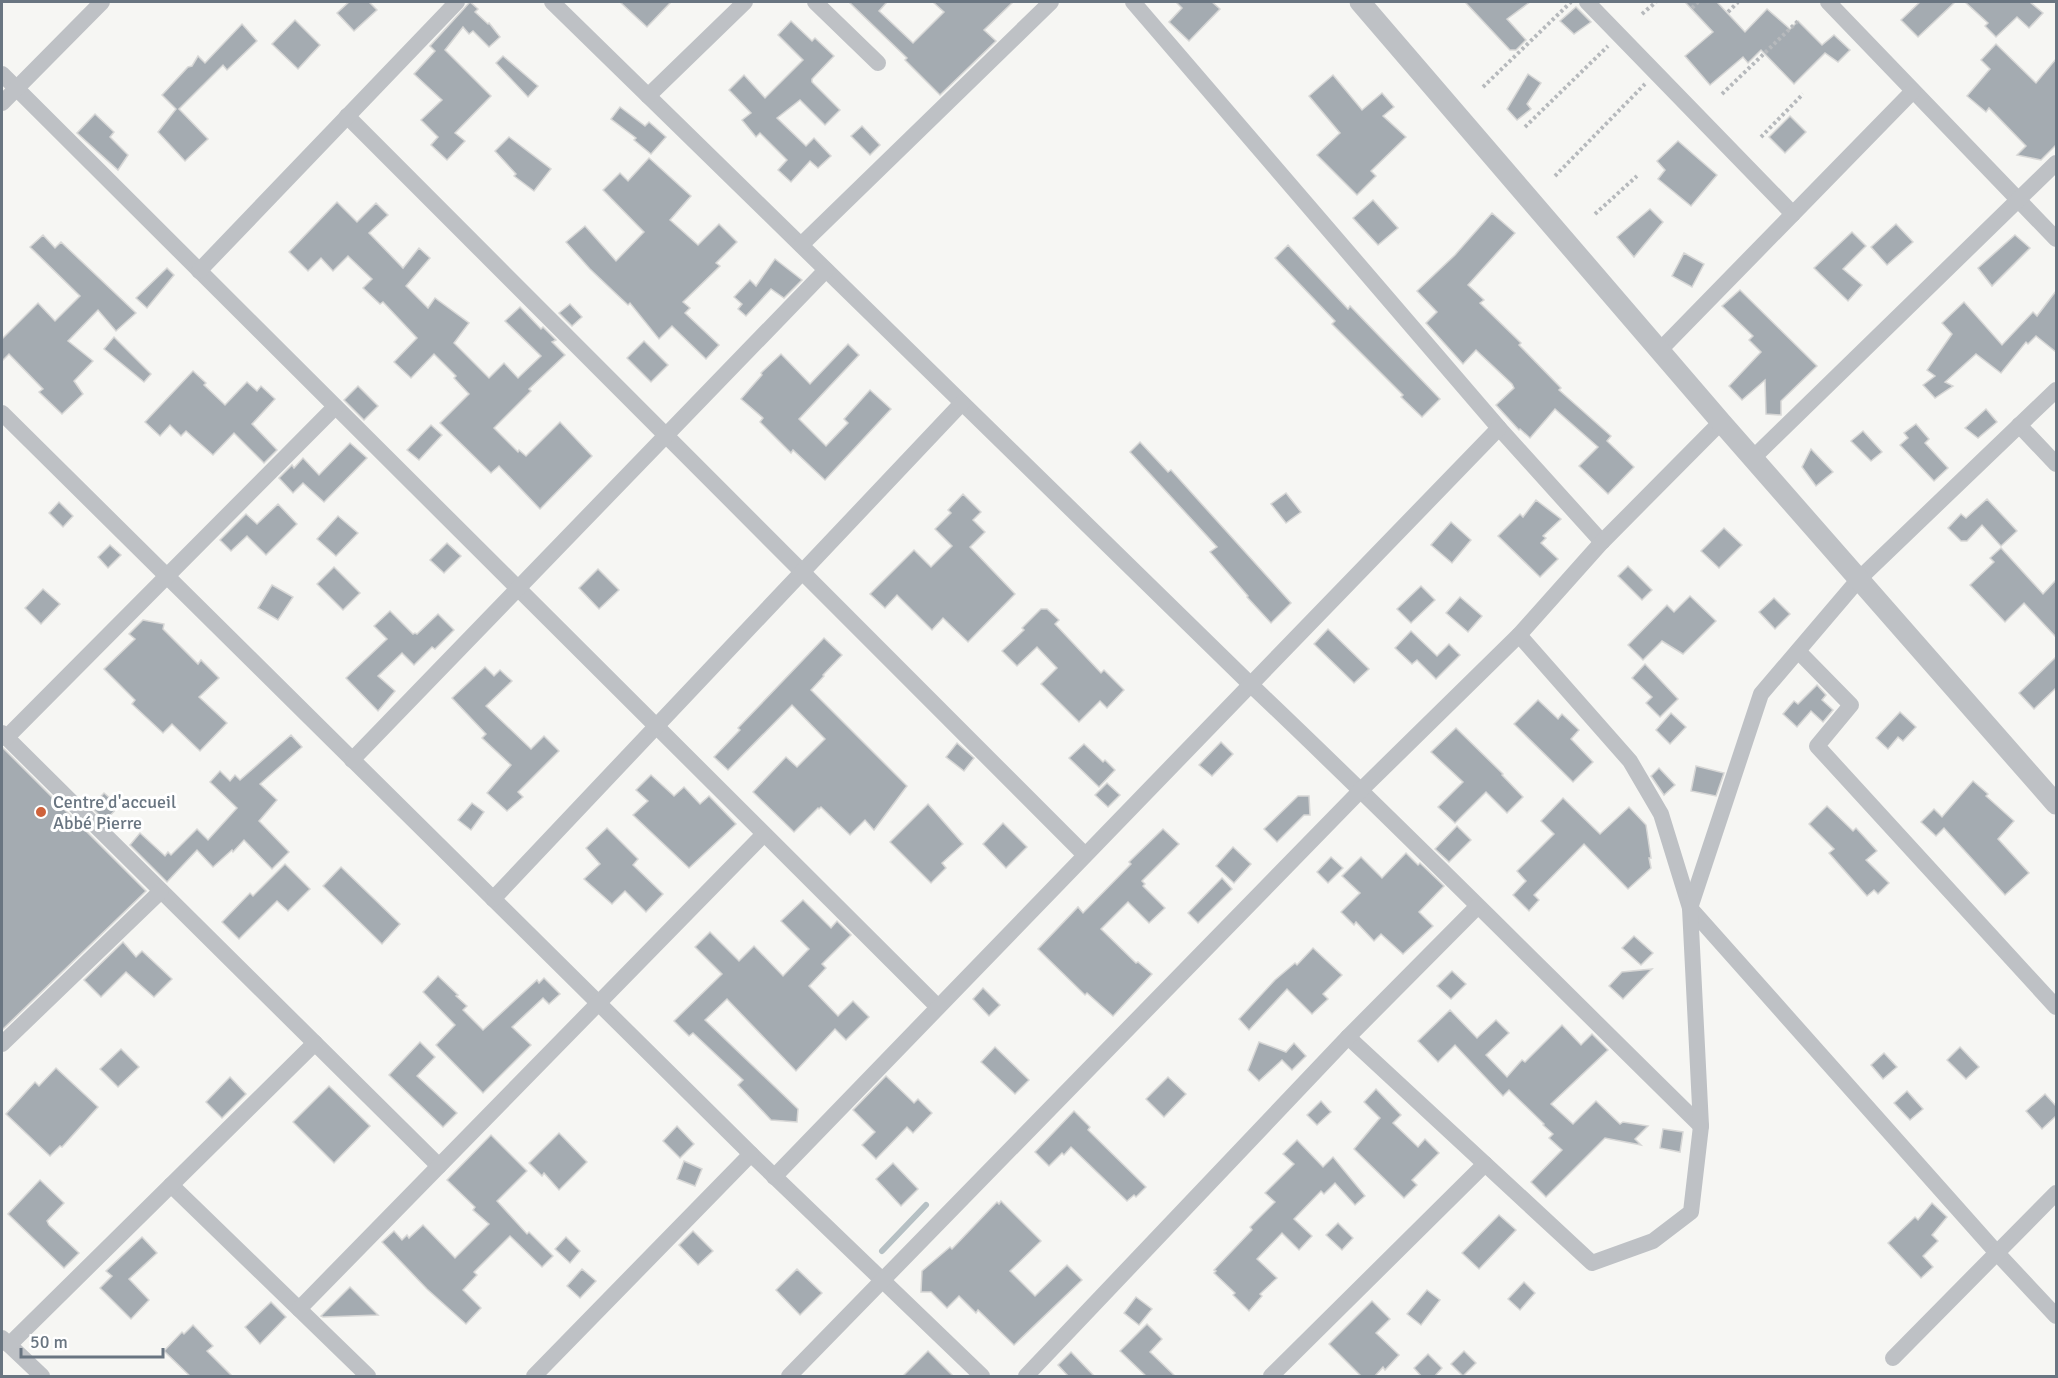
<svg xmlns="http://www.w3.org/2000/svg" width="2058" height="1378" viewBox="0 0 2058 1378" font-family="Signika,sans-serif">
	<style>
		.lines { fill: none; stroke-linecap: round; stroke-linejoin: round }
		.stream { stroke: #b6c0c4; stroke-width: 6 }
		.building { fill: #a4abb1; stroke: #d7d7d6; stroke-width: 1.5 }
		.path { stroke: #b6b9bc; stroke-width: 4; stroke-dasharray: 3 3; stroke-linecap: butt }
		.minor { stroke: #bec1c5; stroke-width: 16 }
		.tertiary { stroke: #bec1c5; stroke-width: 21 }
		.poi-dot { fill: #ce623b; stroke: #fff; stroke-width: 2 }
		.labels { text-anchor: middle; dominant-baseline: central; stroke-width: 6; stroke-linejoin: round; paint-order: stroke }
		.poi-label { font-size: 18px; fill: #697581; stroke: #fff; text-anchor: start }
	</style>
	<rect width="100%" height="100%" fill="#f6f6f3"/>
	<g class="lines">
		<polyline class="stream" points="882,1251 926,1205"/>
	</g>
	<g class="building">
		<polygon points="349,2 369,2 377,10 354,31 337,13"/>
		<polygon points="470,2 478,9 475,12 488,24 489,23 500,37 489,47 473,31 469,34 463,27 445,50 491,96 455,133 465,141 447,160 431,145 438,137 421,120 442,100 414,74 435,51 430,46"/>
		<polygon points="620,2 671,2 647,27"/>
		<polygon points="849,2 887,2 879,11 913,43 944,12 933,2 1013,2 984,30 996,41 940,95 905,60 907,58"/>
		<polygon points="1176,2 1212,2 1220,9 1189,41 1169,22 1182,8"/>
		<polygon points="1465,2 1530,2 1507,19 1526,40 1516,50 1510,50"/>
		<polygon points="1685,2 1717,2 1745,32 1767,9 1790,29 1798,21 1822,45 1834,35 1850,50 1838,62 1825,53 1794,84 1761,50 1748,63 1743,57 1710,85 1685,56 1713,32"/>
		<polygon points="1920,2 1955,2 1918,37 1901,20"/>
		<polygon points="1965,2 2033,2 2031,3 2043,13 2029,28 2017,17 1996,37 1985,26 1988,23"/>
		<polygon points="1576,7 1591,22 1574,34 1560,21"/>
		<polygon points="295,20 320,45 298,69 272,44"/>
		<polygon points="791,21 812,41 815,38 834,56 812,79 812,82 840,110 825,125 800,100 777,118 806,146 814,138 831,156 818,168 810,161 791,182 778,170 787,160 760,133 756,137 742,120 751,113 729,90 744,75 765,98 803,60 778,35"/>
		<polygon points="242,24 257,41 227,70 223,65 179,109 208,139 185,161 158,132 176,109 162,95 188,67 192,66 198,56 205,63"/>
		<polygon points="1996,44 2036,83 2056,59 2056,145 2041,160 2017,155 2026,146 1989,108 1986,112 1967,96 1990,69 1981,60"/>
		<polygon points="503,56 538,86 528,97 496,63"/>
		<polygon points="1528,74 1541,83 1527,104 1531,109 1517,120 1507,109"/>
		<polygon points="1333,75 1362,110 1382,93 1394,107 1383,116 1406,137 1371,171 1376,176 1357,195 1317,155 1340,133 1309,96"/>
		<polygon points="620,107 645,126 649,122 666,137 651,154 634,140 636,138 611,119"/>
		<polygon points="95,114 114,132 110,137 128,155 118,170 77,133"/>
		<polygon points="1790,116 1806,132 1785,153 1769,137"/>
		<polygon points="862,126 880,145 870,155 851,136"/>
		<polygon points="509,137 551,169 534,191 514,176 516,174 495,151"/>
		<polygon points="1678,141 1717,175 1691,206 1658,179 1665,170 1657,161"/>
		<polygon points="649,158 691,196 670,220 698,245 719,224 737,242 716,263 720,266 683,302 690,308 685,313 719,345 706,359 672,326 659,339 630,303 628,305 590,269 566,242 585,226 616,261 644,232 603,190 620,173 628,181"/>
		<polygon points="1373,200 1398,228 1378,245 1353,218"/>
		<polygon points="337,202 357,222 376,203 388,215 369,233 403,268 419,248 430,258 406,286 428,308 435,298 469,323 454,343 489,378 504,363 518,378 541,356 505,321 520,307 541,329 543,327 556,340 552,342 565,355 529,389 531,391 494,428 518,452 519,450 526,456 560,422 592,456 540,509 499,466 491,473 440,423 469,394 454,378 456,376 434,354 411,378 394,362 417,338 383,302 380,304 363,288 372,279 348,256 333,271 321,258 308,271 289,252"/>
		<polygon points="1650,209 1663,222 1634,257 1617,237"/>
		<polygon points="1492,213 1515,233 1468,285 1484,300 1480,303 1521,343 1519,345 1561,388 1559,390 1611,436 1607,441 1634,467 1608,494 1579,466 1598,447 1555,409 1530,438 1520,429 1519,430 1496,405 1514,388 1512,384 1476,350 1463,364 1426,323 1437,312 1417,291 1455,255"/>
		<polygon points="1896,224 1913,242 1887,265 1871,247"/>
		<polygon points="1852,232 1866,246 1843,269 1862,285 1848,301 1814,268"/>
		<polygon points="43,235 55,248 61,242 136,313 116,331 98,310 68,341 93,361 74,381 83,394 62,414 39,392 43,389 9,354 2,361 2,339 38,303 55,321 80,296 30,247"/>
		<polygon points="2015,235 2030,248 1992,286 1978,268"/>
		<polygon points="1288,245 1348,309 1350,306 1440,399 1422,417 1401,397 1403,395 1332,324 1335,321 1275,258"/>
		<polygon points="1684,253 1704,264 1692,287 1672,276"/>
		<polygon points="775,259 802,280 784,298 771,289 746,316 738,309 742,304 734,297 750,280 756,286"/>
		<polygon points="167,268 174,275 147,308 136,298"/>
		<polygon points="1740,290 1817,366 1781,401 1781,415 1766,414 1765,380 1742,400 1729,386 1761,352 1749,340 1753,336 1722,306"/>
		<polygon points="2056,291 2056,352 2036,336 2028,344 2026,342 2001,373 1976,354 1945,382 1953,386 1935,398 1923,385 1935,376 1927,370 1952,334 1942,323 1964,302 2002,345 2033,312 2037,316"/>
		<polygon points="570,304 582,317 572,326 559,313"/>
		<polygon points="114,337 151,374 144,382 104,349"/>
		<polygon points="644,341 668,365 651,382 627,358"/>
		<polygon points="848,344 859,355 799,419 826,446 848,423 844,419 870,390 891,409 825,480 793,450 791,453 760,422 763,418 741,399 762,375 761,373 781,354 810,384"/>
		<polygon points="193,371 206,383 204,385 225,405 247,382 257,391 261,386 275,399 252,424 277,450 264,463 234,433 213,455 186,431 181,436 170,425 160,436 145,422"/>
		<polygon points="358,386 378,406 364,420 344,400"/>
		<polygon points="1986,409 1997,422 1978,438 1965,428"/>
		<polygon points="1916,424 1929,439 1925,443 1948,468 1934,481 1900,445 1908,438 1904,433"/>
		<polygon points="431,425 442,435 419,460 407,450"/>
		<polygon points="1863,431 1882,452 1871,461 1851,441"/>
		<polygon points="1140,442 1168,472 1171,470 1291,603 1271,623 1247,597 1248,596 1210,552 1217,547 1130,452"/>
		<polygon points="350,443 367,458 324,502 303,483 293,493 279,478 292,465 294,468 303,458 319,475"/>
		<polygon points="1811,449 1833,472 1816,486 1802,467"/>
		<polygon points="1286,493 1301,512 1286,523 1271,504"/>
		<polygon points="963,494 981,512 973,520 985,532 970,547 1015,594 968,642 943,618 932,630 897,595 885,608 870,594 914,550 931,567 952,546 935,529 951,513 948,510"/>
		<polygon points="1987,499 2017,531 2001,546 1982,525 1967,541 1961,541 1948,528 1961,514 1966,518"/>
		<polygon points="1536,500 1561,519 1543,536 1546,538 1541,543 1558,559 1540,577 1498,536 1520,514 1523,517"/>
		<polygon points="59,502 73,516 63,527 49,513"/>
		<polygon points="278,504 297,524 266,555 247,536 231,551 220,540 246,514 257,524"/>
		<polygon points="338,516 358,533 336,556 317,539"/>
		<polygon points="1451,522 1471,540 1452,563 1431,545"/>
		<polygon points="1724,528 1742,545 1719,568 1701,551"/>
		<polygon points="447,543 461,556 444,573 430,560"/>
		<polygon points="110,545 121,555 108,568 98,557"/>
		<polygon points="2001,548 2043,594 2056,580 2056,637 2024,603 2005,622 1970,585 1994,562 1990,558"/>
		<polygon points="1628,566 1652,590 1642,600 1618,576"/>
		<polygon points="334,567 360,593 343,610 317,584"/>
		<polygon points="598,569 619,590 599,609 579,588"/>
		<polygon points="272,585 293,597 278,620 258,608"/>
		<polygon points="1421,586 1435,600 1411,623 1397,609"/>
		<polygon points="43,589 60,604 41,624 25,608"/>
		<polygon points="1690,596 1716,621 1683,654 1662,641 1643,660 1628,645 1667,605 1674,612"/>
		<polygon points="1460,597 1482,616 1468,632 1446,613"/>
		<polygon points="1774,598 1790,614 1775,629 1759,612"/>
		<polygon points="1041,609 1047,609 1059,620 1055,624 1101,673 1104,670 1124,690 1107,708 1100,701 1079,722 1041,684 1057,668 1037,647 1017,666 1002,651 1024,630 1022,628"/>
		<polygon points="390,611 413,634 415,633 417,634 438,614 454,630 435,649 432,647 414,665 402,653 378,676 395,691 378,711 346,678 387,639 374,626"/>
		<polygon points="143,620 164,624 163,629 198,664 201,660 219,678 199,697 227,723 200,751 172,724 163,733 132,704 135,700 104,669 135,639 129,634"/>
		<polygon points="1328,629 1369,669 1354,683 1314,644"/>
		<polygon points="1411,631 1437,656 1449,644 1460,655 1436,679 1417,660 1412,664 1395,648"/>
		<polygon points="824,638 842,655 823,675 824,676 811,690 907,786 874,830 865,820 850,835 821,807 819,809 818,808 794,832 753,792 786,757 797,767 825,739 792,705 728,770 714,757 740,730 738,728"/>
		<polygon points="2056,657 2056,688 2034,709 2019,693"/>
		<polygon points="1645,664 1678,699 1660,717 1646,703 1652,697 1632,678"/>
		<polygon points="485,667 494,676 500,670 512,681 486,706 531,749 544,736 559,751 518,792 523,797 507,811 487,793 511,765 482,738 486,734 452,698"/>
		<polygon points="1817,685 1826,695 1822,700 1833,710 1823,722 1811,711 1797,727 1783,714 1794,701 1798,704"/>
		<polygon points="1538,700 1558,719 1562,714 1579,730 1571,739 1593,762 1573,782 1514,724"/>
		<polygon points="1900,712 1916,727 1903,741 1898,737 1888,749 1876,738"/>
		<polygon points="1671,713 1686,727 1670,744 1656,730"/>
		<polygon points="1456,728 1503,774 1502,775 1523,797 1507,813 1486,792 1455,823 1438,807 1463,782 1431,752"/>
		<polygon points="291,735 302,747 260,784 277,800 259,821 289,852 272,869 244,840 233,852 232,850 213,867 197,850 167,882 130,845 140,833 165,856 168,852 171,855 197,829 208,840 237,808 210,782 220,771 230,781 235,775 240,780"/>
		<polygon points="1221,742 1233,754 1212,776 1199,765"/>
		<polygon points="957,743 974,758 964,771 946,757"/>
		<polygon points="1084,744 1103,762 1105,760 1115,770 1099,787 1069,758"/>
		<polygon points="2,747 146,891 2,1030"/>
		<polygon points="1696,766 1724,773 1716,796 1691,791"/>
		<polygon points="1659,768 1675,785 1664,795 1651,776"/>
		<polygon points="651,775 674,796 684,787 700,804 709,796 736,824 689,868 633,815 648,801 636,790"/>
		<polygon points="1973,781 1988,794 1986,796 2014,821 1998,839 2029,873 2005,895 1944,828 1936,836 1921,822 1934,809 1942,817"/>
		<polygon points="1107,783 1120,795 1108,807 1095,795"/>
		<polygon points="104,793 119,806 105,821 91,807"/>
		<polygon points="1298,796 1309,796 1310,815 1304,815 1277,842 1264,829"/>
		<polygon points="1563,798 1600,834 1629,807 1646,825 1651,858 1649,858 1651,868 1628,889 1584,844 1534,895 1539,900 1529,911 1513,895 1526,881 1517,871 1554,834 1541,821"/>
		<polygon points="472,803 484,812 471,830 458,820"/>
		<polygon points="928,804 963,844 942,863 946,868 931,883 890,842"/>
		<polygon points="1827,806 1853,831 1856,828 1877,851 1866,860 1889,883 1878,894 1874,890 1867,896 1829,853 1834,849 1809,824"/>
		<polygon points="1003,823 1027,847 1006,868 983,844"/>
		<polygon points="1457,826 1471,840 1449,862 1435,849"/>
		<polygon points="607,828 638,859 633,865 663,894 646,912 625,891 612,904 584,879 600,864 586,848"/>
		<polygon points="1163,829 1179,844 1142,881 1145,884 1143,886 1165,908 1149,923 1128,902 1101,929 1136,963 1138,962 1152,974 1113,1016 1087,993 1085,995 1038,949 1078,907 1083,913 1131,864 1129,862"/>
		<polygon points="1233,847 1251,864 1234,883 1216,866"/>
		<polygon points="1406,853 1418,865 1420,863 1444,886 1419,912 1433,926 1403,954 1381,934 1374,941 1356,922 1354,925 1341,912 1360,893 1342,876 1361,857 1382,878"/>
		<polygon points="1331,857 1343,868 1328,883 1317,872"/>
		<polygon points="285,864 310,889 288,911 277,901 239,939 222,922 250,893 253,896"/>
		<polygon points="341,867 400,924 382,944 323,886"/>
		<polygon points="1222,878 1232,889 1198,923 1188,913"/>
		<polygon points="803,900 831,928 837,921 851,935 822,964 826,968 809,986 838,1016 853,1001 869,1017 846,1040 835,1029 796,1071 727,999 705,1020 798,1109 797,1122 771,1120 738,1085 743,1080 693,1033 689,1036 674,1021 722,974 695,947 710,932 739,961 754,946 783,976 809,949 781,921"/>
		<polygon points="1634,936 1653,953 1641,965 1622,948"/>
		<polygon points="123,942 136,957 142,951 172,979 154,997 126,972 101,997 84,980"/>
		<polygon points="1313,948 1342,975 1323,994 1328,999 1312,1014 1287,989 1249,1030 1239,1019 1275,980 1295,963 1297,965"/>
		<polygon points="1652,969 1623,999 1609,986 1622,972"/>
		<polygon points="1452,971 1466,984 1451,999 1437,986"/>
		<polygon points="438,976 458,995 456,996 467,1006 463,1010 483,1030 537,980 539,983 544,978 560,994 549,1004 543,998 512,1027 531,1045 483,1093 436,1045 455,1025 423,992"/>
		<polygon points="983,988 1000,1005 989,1016 973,999"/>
		<polygon points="1450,1010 1477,1038 1496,1020 1509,1033 1486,1055 1507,1077 1522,1060 1525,1062 1562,1025 1581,1045 1592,1034 1608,1050 1551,1104 1573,1124 1596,1101 1620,1124 1623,1122 1648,1126 1635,1139 1641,1145 1605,1138 1546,1197 1531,1182 1562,1150 1549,1138 1553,1134 1543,1125 1544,1124 1509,1090 1503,1096 1455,1045 1438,1062 1418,1041"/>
		<polygon points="420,1042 435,1057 417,1076 457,1113 443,1127 389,1075"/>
		<polygon points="1259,1042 1286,1052 1294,1043 1306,1056 1292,1070 1282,1060 1259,1081 1248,1070"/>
		<polygon points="995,1047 1029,1080 1015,1094 981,1062"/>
		<polygon points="1960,1047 1979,1067 1966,1079 1947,1060"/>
		<polygon points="121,1049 139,1067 118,1087 100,1069"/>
		<polygon points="1884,1053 1897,1067 1883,1079 1871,1065"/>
		<polygon points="56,1068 98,1107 62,1147 60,1146 50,1156 6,1114 35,1082 39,1086"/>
		<polygon points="886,1076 914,1103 918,1099 932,1113 913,1133 907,1127 876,1159 862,1145 875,1132 853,1110"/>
		<polygon points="230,1077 246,1094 222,1118 206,1102"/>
		<polygon points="1168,1077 1186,1094 1164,1117 1146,1099"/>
		<polygon points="329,1086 370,1126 334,1163 293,1122"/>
		<polygon points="1376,1089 1401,1115 1393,1123 1418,1147 1425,1139 1439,1153 1412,1180 1417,1185 1404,1198 1354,1149 1380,1118 1364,1102"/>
		<polygon points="1907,1091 1923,1109 1910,1120 1894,1103"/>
		<polygon points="2045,1094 2056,1106 2056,1116 2042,1129 2026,1111"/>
		<polygon points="1321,1101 1331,1112 1317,1125 1307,1115"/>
		<polygon points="1074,1111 1090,1127 1088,1130 1146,1187 1136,1197 1134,1195 1127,1201 1071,1147 1064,1155 1062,1153 1049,1166 1035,1152"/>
		<polygon points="677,1126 694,1144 680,1158 663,1141"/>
		<polygon points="1663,1129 1683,1132 1680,1152 1660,1148"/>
		<polygon points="559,1133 587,1162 559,1190 544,1173 542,1176 529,1163"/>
		<polygon points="491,1135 527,1171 497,1201 527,1234 529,1232 553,1256 542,1267 510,1236 474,1272 477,1275 463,1290 481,1308 466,1324 427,1289 382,1242 394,1231 402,1240 407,1235 409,1238 423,1225 455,1258 489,1224 473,1210 475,1207 447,1180"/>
		<polygon points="1297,1140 1323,1167 1333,1157 1365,1196 1355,1205 1335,1183 1324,1194 1321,1191 1294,1219 1312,1236 1299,1250 1282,1233 1257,1259 1277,1278 1260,1294 1262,1296 1249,1311 1233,1295 1235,1293 1214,1273 1216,1271 1214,1270 1252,1230 1250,1227 1275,1202 1265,1193 1294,1164 1283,1154"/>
		<polygon points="684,1161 702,1169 695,1186 677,1179"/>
		<polygon points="893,1163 918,1189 901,1206 876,1179"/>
		<polygon points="40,1180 64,1203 47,1221 49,1225 79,1253 64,1268 8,1214"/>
		<polygon points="1001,1201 1041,1241 1010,1271 1035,1296 1067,1265 1082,1280 1014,1345 978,1310 976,1313 959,1296 947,1308 931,1292 921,1292 922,1271 950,1247 952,1249 997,1202 999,1204"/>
		<polygon points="1932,1203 1947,1217 1932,1235 1938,1241 1923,1256 1933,1267 1921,1278 1888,1243 1915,1217 1918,1220"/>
		<polygon points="1499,1215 1516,1230 1479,1269 1462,1253"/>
		<polygon points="1338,1223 1353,1238 1342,1250 1326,1235"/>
		<polygon points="693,1231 713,1251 698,1265 679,1245"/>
		<polygon points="142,1237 157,1253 129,1279 149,1300 131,1319 100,1288 112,1276 106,1271"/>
		<polygon points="566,1237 580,1251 570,1263 555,1249"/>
		<polygon points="582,1269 596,1281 580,1298 567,1286"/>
		<polygon points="797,1269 822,1293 800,1315 776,1290"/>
		<polygon points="1524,1282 1535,1293 1520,1310 1508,1299"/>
		<polygon points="350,1287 378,1315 323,1317 321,1316"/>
		<polygon points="1427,1290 1440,1300 1421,1325 1407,1314"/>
		<polygon points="1136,1297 1152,1309 1139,1325 1124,1313"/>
		<polygon points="1372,1301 1390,1319 1376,1333 1399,1355 1385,1370 1383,1367 1374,1377 1362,1377 1329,1344"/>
		<polygon points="271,1302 286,1317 260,1344 245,1327"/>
		<polygon points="1147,1324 1162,1339 1150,1352 1176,1377 1147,1377 1120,1351"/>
		<polygon points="193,1325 213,1346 207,1351 233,1377 191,1377 164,1351 182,1332 184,1334"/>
		<polygon points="928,1351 954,1377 902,1377"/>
		<polygon points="1464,1351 1476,1363 1463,1376 1451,1364"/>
		<polygon points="1071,1352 1095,1377 1069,1377 1058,1365"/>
		<polygon points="1428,1354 1442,1368 1434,1377 1422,1377 1414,1368"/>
	</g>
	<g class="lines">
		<g class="path">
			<polyline points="1692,8 1698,2"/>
			<polyline points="1728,12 1738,2"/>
			<polyline points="1642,14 1656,2"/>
			<polyline points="1483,87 1571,2"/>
			<polyline points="1722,94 1798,21"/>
			<polyline points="1525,127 1608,46"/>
			<polyline points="1761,137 1803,94"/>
			<polyline points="1555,176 1645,84"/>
			<polyline points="1595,214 1637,176"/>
		</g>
		<g class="minor">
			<path d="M552,2L1250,684C1403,829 1551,979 1701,1126"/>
			<polyline points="815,2 878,63"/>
			<polyline points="1133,2 1499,428 1602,542"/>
			<polyline points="1587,2 1793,214"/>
			<polyline points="1828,2 2056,239"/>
			<polyline points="2,74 938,1007"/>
			<polyline points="648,96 745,2"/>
			<polyline points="2,103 102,2"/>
			<polyline points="347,116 1085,855"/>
			<polyline points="801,245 1051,2"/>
			<polyline points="199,271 457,2"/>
			<polyline points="1660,350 1913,91"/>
			<polyline points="2,413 751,1154 982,1376"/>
			<polyline points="2019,425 2056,464"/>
			<polyline points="1754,457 2056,163"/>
			<polyline points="1519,635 1630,761 1661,814 1690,908 1997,1253 2056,1316"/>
			<polyline points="1798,651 1851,705 1817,746 2056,1007"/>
			<polyline points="2,733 439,1166"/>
			<polyline points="6,738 335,407"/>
			<polyline points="352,760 826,270"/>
			<polyline points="493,899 962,403"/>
			<polyline points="1348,1037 1592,1263 1653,1241 1691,1212 1701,1126 1690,908 1761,694 1859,579 2056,390"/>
			<polyline points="2,1044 161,891"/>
			<polyline points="774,1177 1499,428"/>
			<polyline points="171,1185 368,1376"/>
			<polyline points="299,1309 764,834"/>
			<polyline points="2,1338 42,1376"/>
			<polyline points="9,1345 315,1043"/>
			<polyline points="1893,1358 2056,1193"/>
			<polyline points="534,1376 751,1154"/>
			<polyline points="789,1376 1361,790 1519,635 1602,542 1721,422"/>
			<polyline points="1026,1376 1348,1037 1477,907"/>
			<polyline points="1271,1376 1485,1164"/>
		</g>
		<polyline class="tertiary" points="1360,2 1721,422 2056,804"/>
	</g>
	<circle class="poi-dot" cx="41" cy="812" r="6"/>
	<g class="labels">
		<g class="poi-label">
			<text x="53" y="802">Centre d'accueil<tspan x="53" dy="21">Abbé Pierre</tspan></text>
		</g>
	</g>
	<rect width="2058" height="1378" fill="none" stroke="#697581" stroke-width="6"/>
	<path d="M21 1348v9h142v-9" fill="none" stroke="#697581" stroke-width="3"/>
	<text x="30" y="1348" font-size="18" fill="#697581" stroke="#ffffff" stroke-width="4.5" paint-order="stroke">50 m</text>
</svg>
